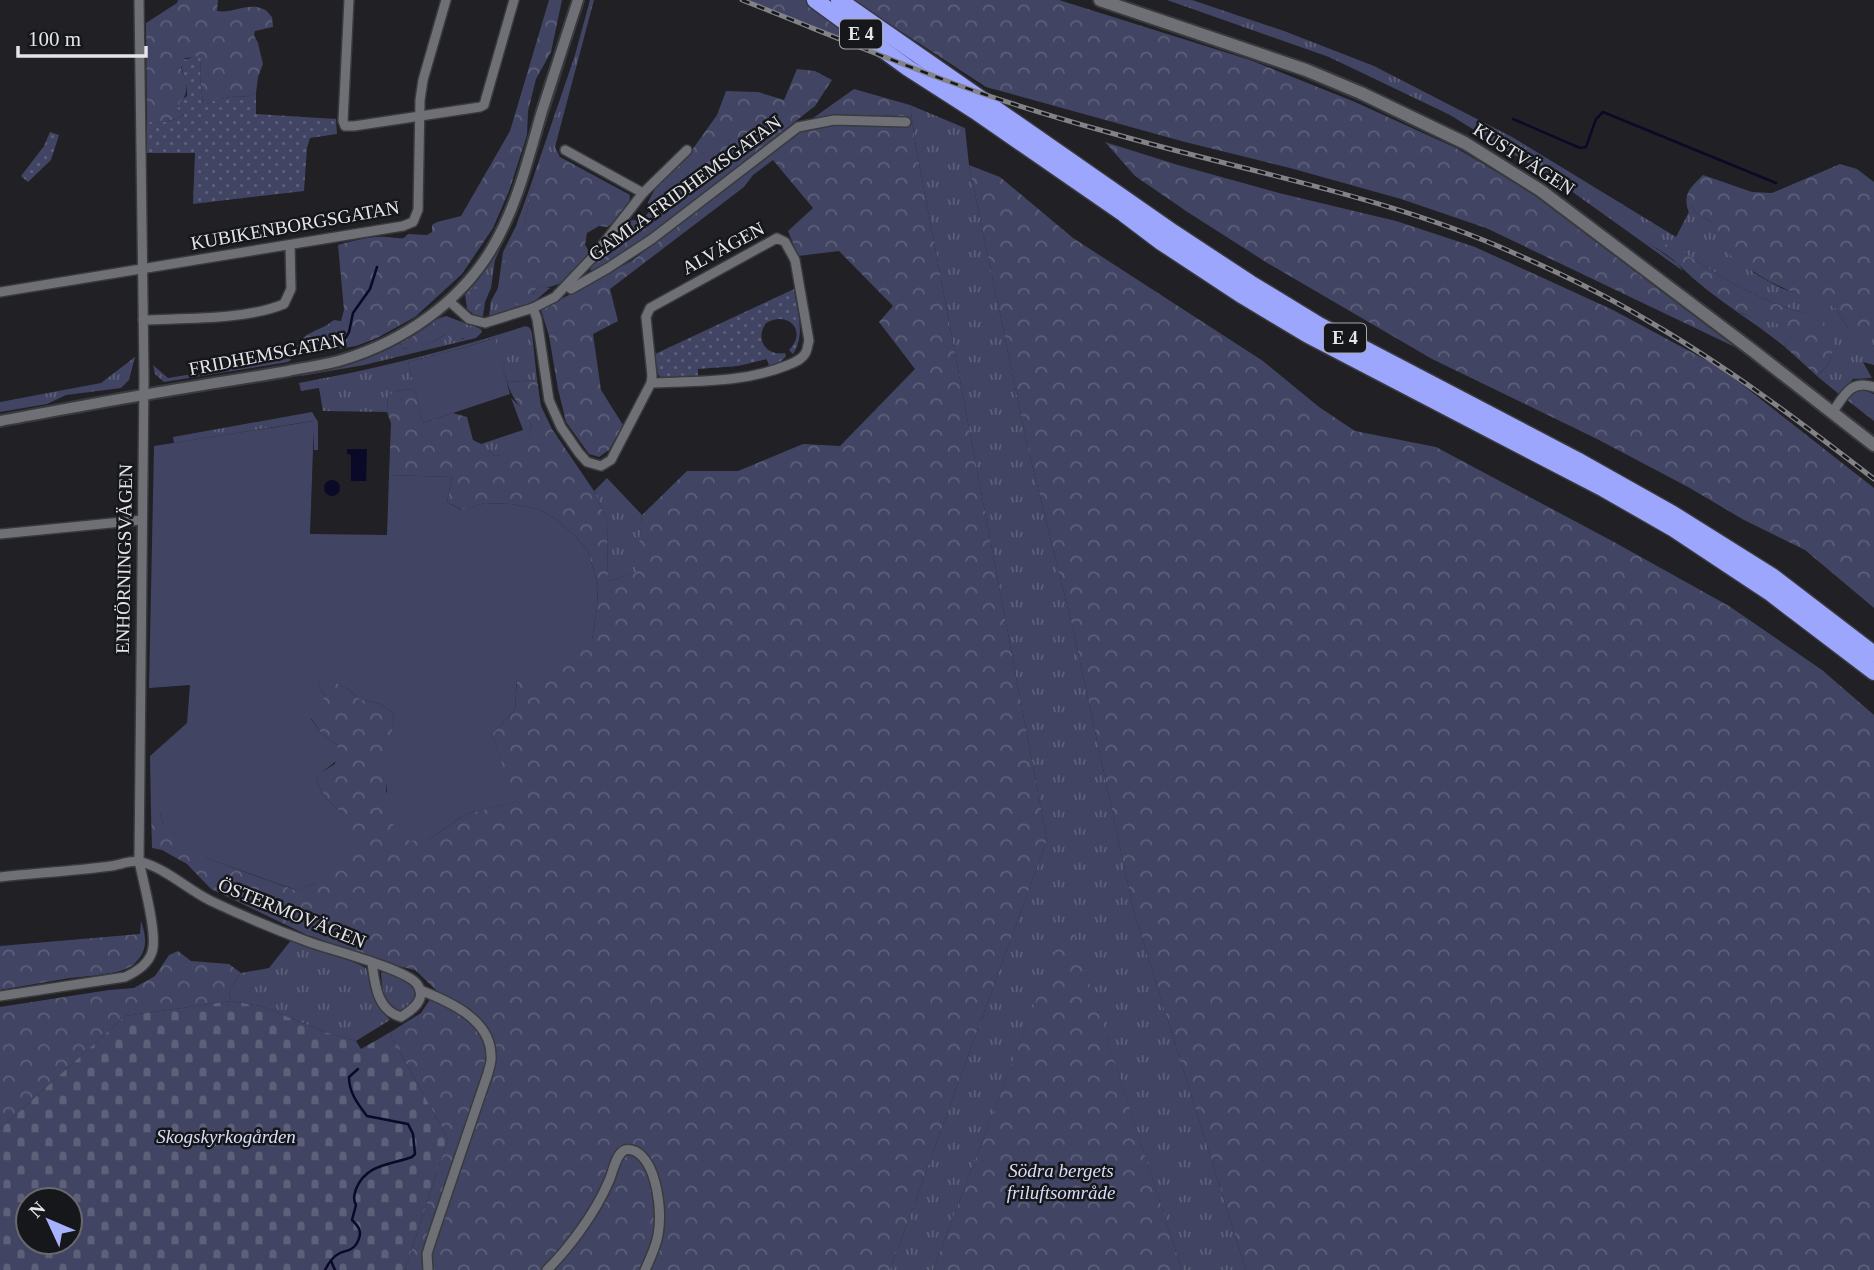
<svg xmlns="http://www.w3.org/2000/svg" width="1874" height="1270" viewBox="0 0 1874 1270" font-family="Georgia,serif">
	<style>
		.grass { fill: url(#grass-tufts); fill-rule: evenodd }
		.forest { fill: url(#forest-crowns) }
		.cemetery { fill: url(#cemetery-stones); fill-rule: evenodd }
		.park { fill: url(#park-dots) }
		.garden { fill: #414563 }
		.water { fill: #0a0a28 }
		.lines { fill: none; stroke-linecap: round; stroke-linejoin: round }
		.stream { stroke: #0a0a28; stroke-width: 2.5 }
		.minor-casing { stroke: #393a3e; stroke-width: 12 }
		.tertiary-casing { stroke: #393a3e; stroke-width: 14 }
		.secondary-casing { stroke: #393a3e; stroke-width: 16 }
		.motorway-casing { stroke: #393a3e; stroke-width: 19 }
		.minor { stroke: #6f7075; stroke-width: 9 }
		.tertiary { stroke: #6f7075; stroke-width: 10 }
		.secondary { stroke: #6f7075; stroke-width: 12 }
		.motorway { stroke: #9ca6fd; stroke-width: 16 }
		.rail-casing { stroke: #828287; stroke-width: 5 }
		.rail { stroke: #16171b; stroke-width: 2.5; stroke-dasharray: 8; stroke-linecap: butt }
		.labels { text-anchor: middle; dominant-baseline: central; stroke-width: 5; stroke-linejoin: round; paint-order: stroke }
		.shield { fill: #16171b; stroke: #a7a7ab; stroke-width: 2 }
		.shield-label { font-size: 18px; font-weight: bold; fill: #e5e5e9 }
		.street-label { font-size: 19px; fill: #e5e5e9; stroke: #16171b }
		.park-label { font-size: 19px; font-style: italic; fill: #d9ddf8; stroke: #16171b }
	</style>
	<defs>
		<pattern id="grass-tufts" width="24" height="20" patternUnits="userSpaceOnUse" patternTransform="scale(1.75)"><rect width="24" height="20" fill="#414563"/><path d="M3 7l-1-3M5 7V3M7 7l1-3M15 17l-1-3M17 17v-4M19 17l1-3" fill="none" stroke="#5c6079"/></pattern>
		<pattern id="forest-crowns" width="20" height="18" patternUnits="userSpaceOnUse" patternTransform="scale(1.75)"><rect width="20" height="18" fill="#414563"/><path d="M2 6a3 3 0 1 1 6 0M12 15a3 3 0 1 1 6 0" fill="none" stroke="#5c6079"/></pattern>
		<pattern id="cemetery-stones" width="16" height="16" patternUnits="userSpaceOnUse" patternTransform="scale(1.75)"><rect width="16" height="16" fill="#414563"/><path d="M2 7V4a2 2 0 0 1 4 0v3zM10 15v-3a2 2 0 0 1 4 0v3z" fill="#5c6079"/></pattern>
		<pattern id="park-dots" width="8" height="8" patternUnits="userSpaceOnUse" patternTransform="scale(1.75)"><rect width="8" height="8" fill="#414563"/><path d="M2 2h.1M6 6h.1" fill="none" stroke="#5c6079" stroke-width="1.8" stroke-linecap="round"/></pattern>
	</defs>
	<rect width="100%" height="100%" fill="#202025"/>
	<g class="grass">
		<polygon points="590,0 594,0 555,147 560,157 544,166 531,191 524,226 516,239 533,295 537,287 541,286 550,288 536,300 527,305 516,307 491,317 489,316 491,301 498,288 503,252 516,226 529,190 575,55"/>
		<path d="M1167,0H1192L1284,31L1374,66L1512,137L1676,237L1692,206L1695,212L1710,221L1754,273L1781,288L1835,307L1849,330H1874V365L1863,362L1872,378L1853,379L1840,395L1817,376C1831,364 1832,358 1833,340L1804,313L1771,302L1735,285L1684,253L1647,242L1678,264L1683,271L1560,183L1450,115L1329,57Z"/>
		<polygon points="570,49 517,211 495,260 491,288 485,302 483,316 476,316 467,309 465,294 522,191"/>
		<polygon points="910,105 965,128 969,165 1027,444 1073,629 1134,912 1246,1270 1182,1270 1068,918 933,1270 890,1270 1047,840 916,147"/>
		<path d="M1713,294L1743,314L1785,325L1791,332V337L1786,343L1785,347C1762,328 1737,313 1713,294Z"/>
		<path d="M446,316L481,329L482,332L476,338L364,365L301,376V374C336,368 369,361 400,343C415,334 429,320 446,316ZM436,321L464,339H451L446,334C432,342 421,349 404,349L400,345Z"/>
		<path d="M526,326L530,328L532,333L537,380L507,382L494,338L466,347L408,362L415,389L395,391L388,397L387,412L323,411L319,388L301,391L299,383C377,369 451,350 526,326Z"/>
		<polygon points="291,354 291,360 288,362 164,382 155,374 153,365 168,378 286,359"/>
		<polygon points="135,357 129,380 121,388 66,395 47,404 0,412 0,402 101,383"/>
		<polygon points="511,398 524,410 532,425 522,453 495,456 481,444 523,430"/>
		<polygon points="312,412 318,422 318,450 314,450 313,421 174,443 173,437"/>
		<polygon points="607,478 642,515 637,573 608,581 607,521 594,491"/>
		<polygon points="292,939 356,963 366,968 379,1008 390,1020 356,1041 325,1032 261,1006 231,1001 229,991 241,973 269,968"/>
		<path d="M383,971C401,979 434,990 404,1011C381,1008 383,991 381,973Z"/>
	</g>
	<g class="forest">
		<path d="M178,0H218L217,11C232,14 248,2 263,9C267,10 269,14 272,17L273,27L255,31L254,35L258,43L263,64L258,77L256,93L247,97C237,95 215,98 207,104H203L200,76L201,57L185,58L181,68C188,86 190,92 177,107L184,115C172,121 161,124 147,121L146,23L177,3Z"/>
		<path d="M549,0H562L551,52L536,79L528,111L527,135L509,191L493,228L462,274L415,317L377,338L356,346L299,356L295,352C302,330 318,333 334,320L341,321L344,310L338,245C353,241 370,236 386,237C392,237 398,239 404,238L408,234L427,235L432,232V225L437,222L461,216L510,131Z"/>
		<polygon points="744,0 807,0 891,60 748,2"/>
		<polygon points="853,0 1059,0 1250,60 1355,102 1456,148 1534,194 1737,348 1486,228 1401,199 1290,168 1185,142 986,87"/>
		<polygon points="797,69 815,71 832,80 815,106 628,252 591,271 589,265 624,222 633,220 641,221 649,212 648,202 656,187 692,150 717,115 726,91 758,92 784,100"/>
		<path d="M854,89L910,105L916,147L1047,840L890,1270H405L448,1138L389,1033L421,1013L436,990L415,970L381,962L303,933L211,889L187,864L162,850L152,848L151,813H160L163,825L209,859L295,890L314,884L341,812L326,799L316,780L320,773L335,764L337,745L321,733L311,718L325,695L318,687L321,676L345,687L360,699L380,704L394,714L386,792L429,839L466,814L514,802L492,734L515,710L517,679L592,640L597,608L598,585L588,551L574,535L556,519L539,509L511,504L485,503L463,510L447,502L452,477L389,475L391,423L387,412L388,397L395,391L415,389L423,423L453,413L467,417L473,440L481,444L495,456L522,452L532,425C523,408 512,400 507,382L537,380L541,406L552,429L594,491L607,521L608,581L636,573L642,515L687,471H738L803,444L840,446L915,369L879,322L893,306L839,251L798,256L788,231L813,208L773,160L753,175L744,187L610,289L618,321L593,334L601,390L623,425L609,450L599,457L589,454L566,422L558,389L549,336L541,310L633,260L809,121Z"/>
		<polygon points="1105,142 1178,165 1279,193 1396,221 1475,247 1613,310 1721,368 1874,488 1874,608 1805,550 1744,520 1688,487 1597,439 1432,359 1269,264 1189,213 1135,176"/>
		<path d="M560,157L630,195L629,205L615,222L607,227L599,226L587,233L585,245L591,254C580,267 570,281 553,286C547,288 543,286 537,287C532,297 527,303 516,305L505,293L501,269L507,251L524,226L531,191L544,165Z"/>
		<path d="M1840,164L1857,169L1874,182V330H1849L1835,307C1799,296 1768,284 1737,260C1729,254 1719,249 1715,238L1718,232L1710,221L1695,212L1692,206L1689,213C1682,194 1690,188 1703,175L1752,192L1772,193Z"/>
		<polygon points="969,165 1000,177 1073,238 1263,361 1319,407 1355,431 1436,447 1614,542 1729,606 1822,670 1874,715 1874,1270 1246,1270 1134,912 1073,629 1027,444"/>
		<path d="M1649,236L1684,253L1735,285L1771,302L1804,313L1823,322L1833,334C1834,354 1832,363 1817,376L1785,347L1786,343L1791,337V332C1778,319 1756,321 1740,312C1717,299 1697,283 1678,264C1670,256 1657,249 1647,242Z"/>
		<path d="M470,289H478C481,298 482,304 479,312L474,314C466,308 463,297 470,289Z"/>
		<path d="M443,320L448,321L466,337L452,342L446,334C431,342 418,352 401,348L400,345L436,321Z"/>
		<path d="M1864,390L1874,394V421L1847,400C1851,393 1856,391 1864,390Z"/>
		<polygon points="1068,917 1182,1270 933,1270"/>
		<path d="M141,921C147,939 148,952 133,965C120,975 86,976 70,978C46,982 23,986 0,990V946L140,934Z"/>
		<polygon points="178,951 191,961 229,964 241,973 229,991 231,1001 125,1016 0,1129 0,1007 109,990 134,988 155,976 169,955"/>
	</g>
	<path class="cemetery" d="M231,1001L261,1006L325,1032L356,1041L361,1049L389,1033L448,1138L405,1270H0V1129L125,1016ZM28,1200H70V1242H28Z"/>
	<g class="park">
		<path d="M197,56L201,57L200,76L203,104H207C215,98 237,95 247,97L256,93V114L336,119L337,134L310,138L307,148L304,191L193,204L195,153H146L147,121C161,124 172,121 184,115L177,108L180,101L187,96V88L180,61Z"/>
		<polygon points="50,132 59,135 51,160 28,182 21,176 44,146"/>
		<path d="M794,289C797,310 806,335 793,354L789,350C808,331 788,310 766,323C755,339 765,356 785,353L786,356C782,362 776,364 769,366L767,359L738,366L698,369V376L664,379C654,375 656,363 655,354Z"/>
	</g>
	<g class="garden">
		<polygon points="495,338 510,394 423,423 408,362 466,347"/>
		<path d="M314,421L310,534L387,535L389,475L452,477L447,502L462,510L485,503L511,504L539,509L556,519L574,535L588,551L598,585L597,608L592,640L547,676L517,679L515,710L492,734L515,802L466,814L429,839L410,841C406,838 400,835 397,831C378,803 391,746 394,714L380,704L360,699L345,687L321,677L318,687L325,695L322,702L321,710L311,719L321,733L337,745L340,755C333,768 323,767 316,780L326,799L341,812L350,827L346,848L333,871L314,884L296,890L209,859L167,830L163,825L160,813H151L150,756L187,723L190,685L149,688L154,446Z"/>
	</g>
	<g class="water">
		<polygon points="347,449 367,449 366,481 351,481 351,455 347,454"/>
		<circle cx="332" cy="488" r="8"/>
	</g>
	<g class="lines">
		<g class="stream">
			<polyline points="1513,119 1580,148 1586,147 1596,119 1603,112 1776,183"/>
			<polyline points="317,352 317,348 321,342 341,341 345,339 349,332 353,313 370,289 377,267"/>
			<polyline points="331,1261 335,1270"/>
			<path d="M325,1270C328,1264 334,1256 340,1253C344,1251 348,1251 351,1249C357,1246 362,1235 359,1229C358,1226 355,1223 352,1220L356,1205C353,1199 354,1196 356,1189C366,1164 390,1165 412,1157L415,1154L413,1134L408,1124L367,1116C358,1104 349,1093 349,1077L358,1069"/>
		</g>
		<g class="minor-casing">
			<g id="minor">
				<polyline points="349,0 343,121 345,126 354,126 480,107 484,105 514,0"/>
				<polyline points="565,150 643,193"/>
				<polyline points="571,289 608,268 652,239 798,127 834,120 906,122"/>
				<polyline points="0,292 403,226 413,222 418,210 420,100 423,80 446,0"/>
				<polyline points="449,301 469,319 485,323 533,308 555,297 593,257 643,193 687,150"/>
				<path d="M533,308L537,319L549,400L561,427L579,453L587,462L601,466L611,460L651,383C698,381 744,383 788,365C795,362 803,359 806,352C807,351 808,343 809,341L795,260L785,242L777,238L650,308L646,317L652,376L651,383"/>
				<path d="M143,320C186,318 245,320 284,304L291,289L290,245"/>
				<path d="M1832,413C1844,396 1850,379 1874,387"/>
				<polyline points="0,534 142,520"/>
				<path d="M0,877C37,873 74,871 111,866C120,865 133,859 142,862C168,870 187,889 211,901C243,916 276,930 309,942C331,950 406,969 417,984C428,999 412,1010 401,1017C377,1010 375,985 372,963"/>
				<path d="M420,990C448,1001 491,1019 491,1056C492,1061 489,1068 488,1073L431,1241L427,1254L428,1270"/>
				<path d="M0,996L125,977C136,972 148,965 152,952C158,935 143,881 139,861L144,377L139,0"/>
				<path d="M547,1270C570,1247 595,1213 608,1183C613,1174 615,1154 625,1150C628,1149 632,1150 635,1151C658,1163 662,1213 658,1235C656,1247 650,1259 645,1270"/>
			</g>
		</g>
		<g class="tertiary-casing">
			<path id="tertiary" d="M0,421C56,411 111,400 167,391C207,384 248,378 288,371C307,367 327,365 345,359C403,341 459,303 491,250C517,207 528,159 542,111C554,74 566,37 578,0"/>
		</g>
		<g class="secondary-casing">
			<polyline id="secondary" points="1100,0 1306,70 1361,93 1465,143 1540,190 1752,350 1874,445"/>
		</g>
		<g class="motorway-casing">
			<g id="motorway">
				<polyline points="815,0 908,68 975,111 1124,214 1161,242 1243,296 1308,335 1604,489 1674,529 1769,592 1874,672"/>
				<polyline points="839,0 1174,233 1250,283 1319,325 1577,460 1673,514 1772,576 1874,654"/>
			</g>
		</g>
		<use href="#minor" class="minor"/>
		<use href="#tertiary" class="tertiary"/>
		<use href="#secondary" class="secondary"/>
		<use href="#motorway" class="motorway"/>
		<g class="rail-casing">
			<path id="rail" d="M742,0C811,27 880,56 950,82C1003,102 1057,118 1111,133C1247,172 1387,196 1516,254C1562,274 1607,296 1650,322C1729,368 1802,423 1874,479"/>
		</g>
		<use href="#rail" class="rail"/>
	</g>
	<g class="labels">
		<g class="shield">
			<rect x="840" y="19.5" width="42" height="29" rx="5"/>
			<rect x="1324" y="323.5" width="42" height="29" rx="5"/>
		</g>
		<g class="shield-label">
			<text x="861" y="34">E 4</text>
			<text x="1345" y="338">E 4</text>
		</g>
		<g class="street-label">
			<text transform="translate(1524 159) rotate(33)">KUSTVÄGEN</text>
			<text transform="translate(685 188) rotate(-36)">GAMLA FRIDHEMSGATAN</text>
			<text transform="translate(295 225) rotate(-10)">KUBIKENBORGSGATAN</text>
			<text transform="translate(723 248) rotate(-28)">ALVÄGEN</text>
			<text transform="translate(267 354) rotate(-11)">FRIDHEMSGATAN</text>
			<text transform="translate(124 559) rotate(-89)">ENHÖRNINGSVÄGEN</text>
			<text transform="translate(292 913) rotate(22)">ÖSTERMOVÄGEN</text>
		</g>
		<g class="park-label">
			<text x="226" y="1136">Skogskyrkogården</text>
			<text x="1061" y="1170">Södra bergets<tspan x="1061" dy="22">friluftsområde</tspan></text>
		</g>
	</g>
	<g transform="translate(49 1221) rotate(314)"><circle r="33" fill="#16171b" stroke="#69696d" stroke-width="2"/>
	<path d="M0-5L12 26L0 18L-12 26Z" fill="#a7b1fc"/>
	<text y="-10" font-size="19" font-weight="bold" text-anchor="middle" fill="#e5e5e9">N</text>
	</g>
	<path d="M18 46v10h128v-10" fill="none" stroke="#e5e5e9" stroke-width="3.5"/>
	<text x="28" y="46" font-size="21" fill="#e5e5e9" stroke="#16171b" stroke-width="5" paint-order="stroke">100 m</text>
</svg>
